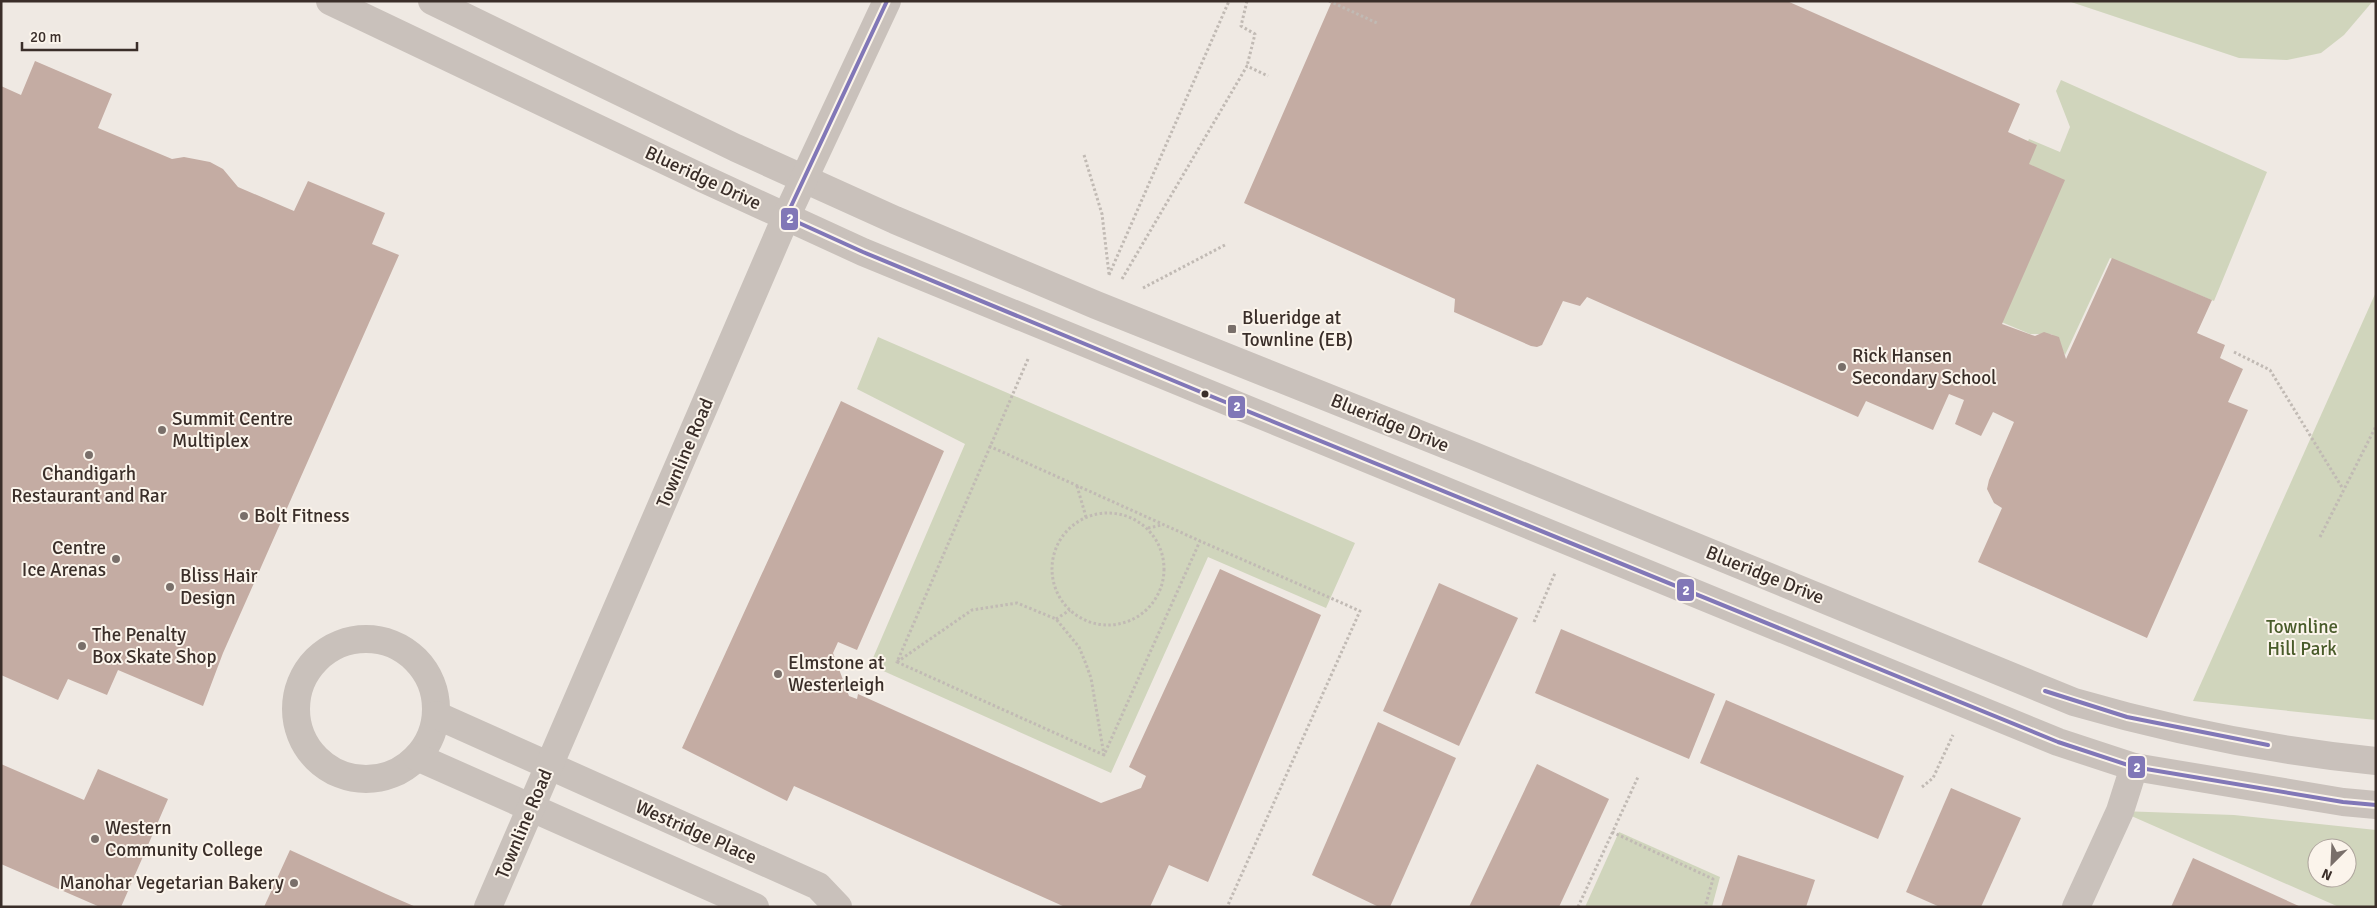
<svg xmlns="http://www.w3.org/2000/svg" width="2377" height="908" viewBox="0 0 2377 908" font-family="Signika,sans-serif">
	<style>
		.green { fill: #d0d5bc; fill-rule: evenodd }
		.building { fill: #c4aca3 }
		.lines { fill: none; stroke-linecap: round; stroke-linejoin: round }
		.path { stroke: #c1bab4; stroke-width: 3; stroke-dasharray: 2.5 2.5; stroke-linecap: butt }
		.minor { stroke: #c9c1bb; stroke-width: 28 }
		.bus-1-casing { stroke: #fbf4eb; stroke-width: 8 }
		.bus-1 { stroke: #8177b7; stroke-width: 4 }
		.poi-dot { fill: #796f6a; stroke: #fbf4eb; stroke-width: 2 }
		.bus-dot { fill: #3a2e29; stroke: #fbf4eb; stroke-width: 2 }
		.labels { text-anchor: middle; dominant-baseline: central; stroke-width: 4; stroke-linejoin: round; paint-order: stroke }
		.street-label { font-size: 19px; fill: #3a2e29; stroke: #fbf4eb }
		.poi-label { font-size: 19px; fill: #3a2e29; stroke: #fbf4eb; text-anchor: start }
		.park-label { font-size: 19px; fill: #495b2a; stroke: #fbf4eb }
		.line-badge { stroke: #fbf4eb; stroke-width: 2 }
		.badge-label { font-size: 14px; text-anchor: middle; font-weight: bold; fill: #fff }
	</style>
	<rect width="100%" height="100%" fill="#efe9e3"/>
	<g class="green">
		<polygon points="2068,1 2373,1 2344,35 2321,53 2287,60 2239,58"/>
		<polygon points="2061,80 2267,172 2214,301 2110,258 2065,355 2056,337 2051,334 2030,334 1999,321 2017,166 2029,139 2060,152 2070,127 2056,91"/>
		<polygon points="2376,292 2376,720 2193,701"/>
		<polygon points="878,337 1355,543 1326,608 1208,557 1111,773 870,665 965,444 857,389"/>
		<path d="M2120,811L2234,815L2376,830V907H2339ZM2317,848H2347V878H2317Z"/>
		<polygon points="1619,832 1720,877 1712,907 1585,907"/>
	</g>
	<g class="building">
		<polygon points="1332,1 1787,1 2020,104 2008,132 2037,145 2029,164 2065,180 2002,324 2035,336 2044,332 2059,337 2066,359 2112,258 2212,300 2197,333 2225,345 2220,358 2243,369 2228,402 2248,410 2147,638 1978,562 2002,508 1994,503 1987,489 1989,480 2014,422 1993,412 1981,436 1955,424 1964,400 1949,394 1933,430 1866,401 1858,417 1587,297 1580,306 1563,301 1542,345 1537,347 1531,346 1454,312 1455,299 1244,203"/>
		<polygon points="35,61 112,94 98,128 172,159 184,157 210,162 223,169 238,187 294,211 308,181 385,213 372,244 399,255 223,653 203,706 118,670 107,695 68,679 58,700 1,675 1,86 21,95"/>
		<polygon points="841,401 944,451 857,650 838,642 833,653 849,696 857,699 858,694 1101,803 1141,788 1146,776 1129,767 1220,569 1321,615 1208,882 1169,865 1150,907 1065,907 794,786 787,801 682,748"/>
		<polygon points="1439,583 1518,618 1459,746 1383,711"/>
		<polygon points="1561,629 1715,694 1689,759 1535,693"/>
		<polygon points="1726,700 1904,776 1878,839 1700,763"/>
		<polygon points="1378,722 1456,758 1390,907 1379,907 1312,875"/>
		<polygon points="1,764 84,800 98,769 168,799 121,907 100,907 1,864"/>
		<polygon points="1537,764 1609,799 1559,907 1469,907"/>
		<polygon points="1951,788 2021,818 1981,907 1940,907 1906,892"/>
		<polygon points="290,850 386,894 416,907 264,907"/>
		<polygon points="1738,855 1815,880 1806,907 1721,907"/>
		<polygon points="2193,858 2301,907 2171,907"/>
	</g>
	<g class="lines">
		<g class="path">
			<polyline points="1247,1 1241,26 1255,34 1247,66"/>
			<polyline points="1329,1 1377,23"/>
			<polyline points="1084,155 1102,214 1109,274"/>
			<polyline points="1109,275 1229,1"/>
			<polyline points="1122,279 1247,66 1268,76"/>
			<polyline points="1143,288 1225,245"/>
			<polyline points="2234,352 2270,370 2343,489"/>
			<polyline points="1028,359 897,662 1104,755 1200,541 1360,611 1227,907"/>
			<polyline points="989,446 1200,541"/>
			<polyline points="1077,486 1086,517"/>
			<circle cx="1108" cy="569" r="56"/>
			<polyline points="1148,528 1162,525"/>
			<polyline points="2320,537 2376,426"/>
			<polyline points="1056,619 1070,610"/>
			<polyline points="1534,622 1555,573"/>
			<polyline points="897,662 972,610 1017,603 1056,619 1079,647 1086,664 1091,678 1104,755"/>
			<polyline points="1922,787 1933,778 1953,735"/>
			<polyline points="1612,832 1713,879 1705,907"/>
			<polyline points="1578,907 1638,777"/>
		</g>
		<g class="minor">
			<polyline points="330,1 704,179 863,252 2058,742 2134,767 2343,802 2376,805"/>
			<path d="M432,1L736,148L895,220L1096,305L1474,456L2074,702C2170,730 2276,751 2376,761"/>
			<circle cx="366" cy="709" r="70"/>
			<polyline points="436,715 818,886 838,907"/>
			<polyline points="417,757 755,907"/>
			<polyline points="488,907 786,217 887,1"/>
			<polyline points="2076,907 2120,811 2134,767"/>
		</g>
		<g class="bus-1-casing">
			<g id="bus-1">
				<polyline points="887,1 786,217 863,252 1208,395 2058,742 2134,767 2343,802 2376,805"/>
				<polyline points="2045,691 2127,717 2268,745"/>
			</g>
		</g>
		<use href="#bus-1" class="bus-1"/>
	</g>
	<g class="poi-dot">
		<rect x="1227" y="324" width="10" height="10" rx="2.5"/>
		<circle cx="1842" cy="367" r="5"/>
		<circle cx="162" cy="430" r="5"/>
		<circle cx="89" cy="455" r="5"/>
		<circle cx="244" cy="516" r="5"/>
		<circle cx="116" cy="559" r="5"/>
		<circle cx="170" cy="587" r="5"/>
		<circle cx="82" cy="646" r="5"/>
		<circle cx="778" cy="674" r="5"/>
		<circle cx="95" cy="839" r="5"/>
		<circle cx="294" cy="883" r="5"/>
	</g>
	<circle class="bus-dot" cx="1205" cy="394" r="4.5"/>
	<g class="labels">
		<g class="street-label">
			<text transform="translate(703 178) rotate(25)">Blueridge Drive</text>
			<text transform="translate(1390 423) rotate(22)">Blueridge Drive</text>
			<text transform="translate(685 453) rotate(-67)">Townline Road</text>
			<text transform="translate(1765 575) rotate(22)">Blueridge Drive</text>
			<text transform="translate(524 824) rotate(-67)">Townline Road</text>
			<text transform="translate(696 832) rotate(24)">Westridge Place</text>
		</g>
		<g class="poi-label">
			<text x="1242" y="318">Blueridge at<tspan x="1242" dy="22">Townline (EB)</tspan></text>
			<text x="1852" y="356">Rick Hansen<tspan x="1852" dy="22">Secondary School</tspan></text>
			<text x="172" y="419">Summit Centre<tspan x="172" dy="22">Multiplex</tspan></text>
			<text x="89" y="474" text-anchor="middle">Chandigarh<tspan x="89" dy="22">Restaurant and Rar</tspan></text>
			<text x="254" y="516">Bolt Fitness</text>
			<text x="106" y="548" text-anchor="end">Centre<tspan x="106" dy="22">Ice Arenas</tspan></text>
			<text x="180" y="576">Bliss Hair<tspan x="180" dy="22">Design</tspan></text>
			<text x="92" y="635">The Penalty<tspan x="92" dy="22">Box Skate Shop</tspan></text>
			<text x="788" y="663">Elmstone at<tspan x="788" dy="22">Westerleigh</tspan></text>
			<text x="105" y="828">Western<tspan x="105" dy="22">Community College</tspan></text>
			<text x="284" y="883" text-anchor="end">Manohar Vegetarian Bakery</text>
		</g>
		<g class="park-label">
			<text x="2302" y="627">Townline<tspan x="2302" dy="22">Hill Park</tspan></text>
		</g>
	</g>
	<g class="line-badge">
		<rect x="780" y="207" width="19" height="24" rx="5" fill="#8177b7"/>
		<rect x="1227" y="395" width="19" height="24" rx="5" fill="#8177b7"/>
		<rect x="1676" y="578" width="19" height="24" rx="5" fill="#8177b7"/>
		<rect x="2127" y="755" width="19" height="24" rx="5" fill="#8177b7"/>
	</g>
	<g class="badge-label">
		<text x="790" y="223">2</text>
		<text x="1237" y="411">2</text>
		<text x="1686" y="595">2</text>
		<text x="2137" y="772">2</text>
	</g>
	<rect width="2377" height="908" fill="none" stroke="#3a2e29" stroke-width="5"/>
	<g transform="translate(2332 863) rotate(204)"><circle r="24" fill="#fbf4eb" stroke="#aea59d"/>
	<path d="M0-4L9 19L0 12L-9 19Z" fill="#796f6a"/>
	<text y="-8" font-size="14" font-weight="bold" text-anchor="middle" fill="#3a2e29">N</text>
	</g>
	<path d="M22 42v8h115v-8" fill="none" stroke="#3a2e29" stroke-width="2.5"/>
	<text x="30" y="42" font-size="15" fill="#3a2e29" stroke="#fbf4eb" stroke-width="4" paint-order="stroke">20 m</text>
</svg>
